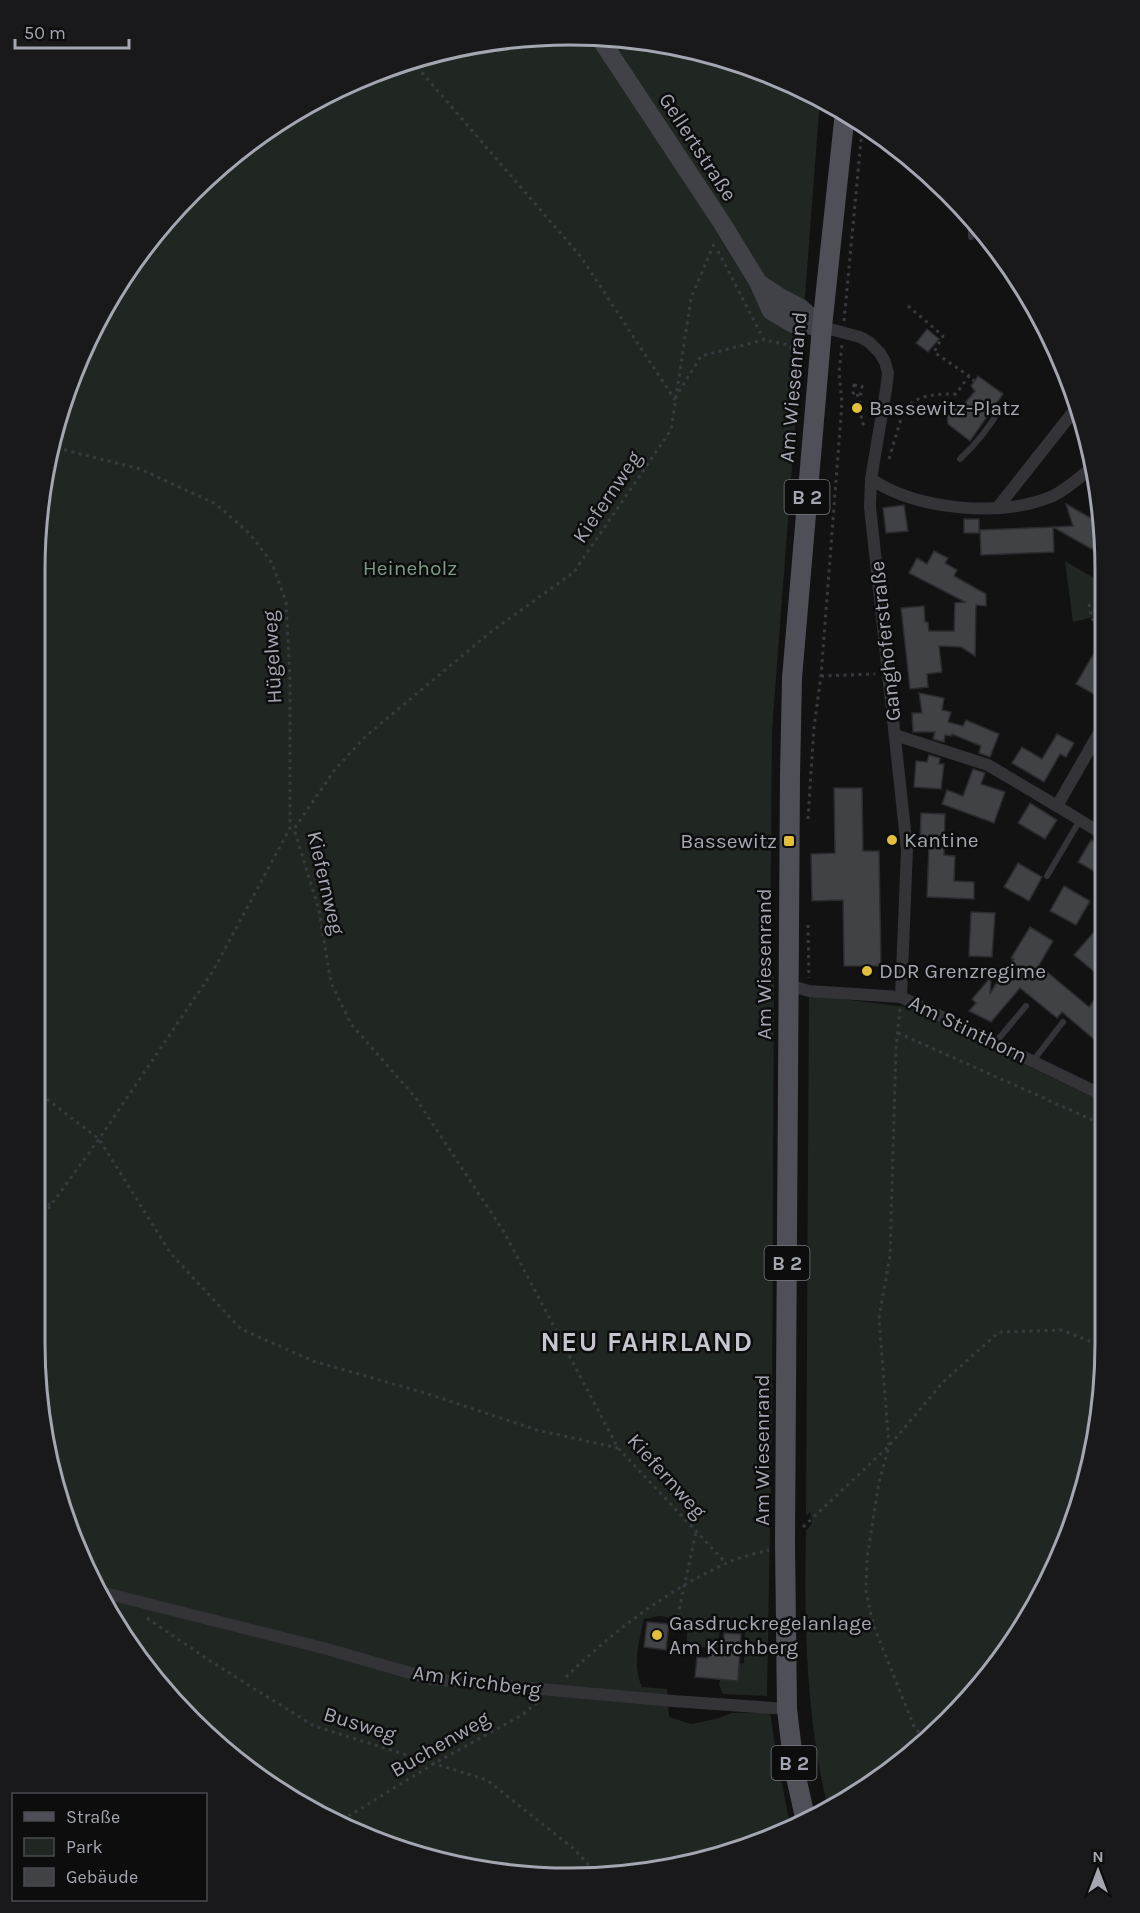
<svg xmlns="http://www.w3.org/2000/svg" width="1140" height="1913" viewBox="0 0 1140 1913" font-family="Karla,sans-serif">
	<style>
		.green { fill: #202722 }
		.building { fill: #414246; stroke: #2c2c2f; stroke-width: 1.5 }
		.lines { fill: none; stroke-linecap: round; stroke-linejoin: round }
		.path { stroke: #393a3f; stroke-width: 3; stroke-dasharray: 3 4.5; stroke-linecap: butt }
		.lane { stroke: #333338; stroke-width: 6 }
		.street { stroke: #333338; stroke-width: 12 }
		.secondary { stroke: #414248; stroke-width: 18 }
		.primary { stroke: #4f5057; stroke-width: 20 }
		.poi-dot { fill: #e1be3c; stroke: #0d0d0e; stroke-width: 2 }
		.labels { text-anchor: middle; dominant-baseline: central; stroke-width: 5; stroke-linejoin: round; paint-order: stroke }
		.shield { fill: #0d0d0e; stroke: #777981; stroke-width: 1.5 }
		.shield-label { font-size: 20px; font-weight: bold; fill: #a4a7b2 }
		.street-label { font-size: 21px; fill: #a4a7b2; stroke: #0d0d0e }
		.poi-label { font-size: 21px; fill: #a4a7b2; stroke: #0d0d0e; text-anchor: start }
		.park-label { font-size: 21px; fill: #7d9c83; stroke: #0d0d0e }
		.district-label { font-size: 27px; font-weight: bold; letter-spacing: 1.5px; fill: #c5c6cf; stroke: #0d0d0e }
		.rim { fill: none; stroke: #a4a7b2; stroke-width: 3 }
	</style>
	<rect width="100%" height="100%" fill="#121213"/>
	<g class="green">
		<path d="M570,35L675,45L775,75L820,99L772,730L770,957L774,980L772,1413L767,1696L723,1694L719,1685L723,1666L744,1663L745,1632L720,1629L718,1648L687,1647V1620L659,1616L644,1619C639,1642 632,1665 642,1687L667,1689L669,1717L691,1724L716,1719L732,1713L770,1712L778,1764L790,1824L742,1850L570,1878L398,1850L244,1768L145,1669L63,1515L35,1343L36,535L63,398L125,272L192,191L273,125L365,75L466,45Z"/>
		<polygon points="1065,561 1104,584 1104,599 1094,617 1073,622"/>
		<path d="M809,995L907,1007L1104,1103V1378L1077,1515L1015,1641L896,1768L827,1805C806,1715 804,1623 806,1531L812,1523L810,1512L806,1516Z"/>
	</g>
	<g class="building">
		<polygon points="927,329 939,339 928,352 916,343"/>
		<polygon points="978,376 1003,394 970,441 948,424 947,414 955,404 964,404 975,391 971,386"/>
		<polygon points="1066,504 1103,525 1104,554 1096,549 1095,551 1053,527 1073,526"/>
		<polygon points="904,505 908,531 886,533 883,508"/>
		<rect x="964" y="519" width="15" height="14"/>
		<polygon points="1053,527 1054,552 981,555 980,530"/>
		<polygon points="934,551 948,558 945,563 957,570 954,576 986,594 986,606 976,605 975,656 961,647 939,646 942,672 927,674 928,687 910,689 901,608 924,606 925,622 928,622 929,631 954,631 955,603 965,602 909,573 917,558 927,564"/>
		<polygon points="1104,636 1104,688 1099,697 1076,684"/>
		<polygon points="919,693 944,698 942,710 951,712 948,722 963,726 966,720 999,734 990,757 979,753 981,746 952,734 952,736 945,735 944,742 933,739 935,732 913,732 912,713 922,713"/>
		<polygon points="1057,734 1074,743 1066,757 1060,754 1044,782 1012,763 1022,747 1042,759"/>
		<polygon points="929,755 940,758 939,764 944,764 941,789 914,787 916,761 927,762"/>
		<polygon points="973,769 985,773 981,784 1005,792 994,823 942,804 947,790 963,796"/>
		<polygon points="834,788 862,788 863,851 879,851 881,966 844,966 843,900 812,901 811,854 835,853"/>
		<polygon points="1030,803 1057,820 1045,839 1018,823"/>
		<polygon points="921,813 945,814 944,855 955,856 954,881 974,882 974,899 927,897 929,844 920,843"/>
		<polygon points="1091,840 1104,848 1104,877 1078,862"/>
		<polygon points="1018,863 1042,877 1029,901 1004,887"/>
		<polygon points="1064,886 1090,901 1076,925 1050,911"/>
		<polygon points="971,912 995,913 992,957 969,956"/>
		<polygon points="1030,927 1053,941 1039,965 1089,1007 1094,1000 1104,1009 1104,1032 1096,1041 1062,1012 1057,1018 1020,988 991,1022 969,1011 976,1003 972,999 991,977 990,994 1004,970 1014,959 1011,958"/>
		<polygon points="1093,933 1104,942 1104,963 1096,973 1074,955"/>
		<polygon points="647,1622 669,1624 666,1650 644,1647"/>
		<polygon points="724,1633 741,1634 738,1681 695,1677 697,1657 707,1658 708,1653 723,1655"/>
	</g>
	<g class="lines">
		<g class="path">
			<polyline points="412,61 581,257 675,400"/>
			<polyline points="714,244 691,298 671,430 574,572 492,631 367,735 336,768 294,829 319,910 331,983 351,1024 415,1097 504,1232 618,1448 726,1563"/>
			<polyline points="718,251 764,340 789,345 802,366"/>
			<polyline points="908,306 943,336 934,352 969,376"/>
			<polyline points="844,321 862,130"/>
			<polygon points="854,385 862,386 861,394 853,393"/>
			<polyline points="857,394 862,408 861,421 866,428"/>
			<polyline points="675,398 701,356 763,340"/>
			<path d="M889,459L903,412C915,394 936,394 956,394L969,376L974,381"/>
			<polyline points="1089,604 1092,619 1104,626"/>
			<polyline points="821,676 875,674"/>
			<polyline points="808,819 814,727 821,676 842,403 839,372 842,345"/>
			<polyline points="808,925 809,978"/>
			<polyline points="900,1009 896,1048 890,1256 879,1318 889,1446 879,1482 867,1558 866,1591 873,1624 915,1729 925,1737"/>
			<polyline points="898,1033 1104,1125"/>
			<polyline points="35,1090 99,1139 171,1254 241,1329 313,1361 425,1393 537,1430 618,1448"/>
			<polyline points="35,1212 50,1204"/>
			<polyline points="35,1227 99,1139 213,971 290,828 290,680 286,602 272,563 250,534 216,504 140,469 53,447"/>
			<polyline points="803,1527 889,1446 943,1382 999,1332 1062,1330 1104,1347"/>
			<polyline points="147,1618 210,1661 314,1726 487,1780 574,1849 597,1874"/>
			<polyline points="676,1624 696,1532"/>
			<path d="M566,1677C612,1632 666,1591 725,1564C738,1557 755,1554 769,1550"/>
			<polyline points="342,1820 435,1763 522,1715 539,1701"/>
		</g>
		<g class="lane">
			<polyline points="971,237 971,223 974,219"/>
			<path d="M960,459C977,443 990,427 1001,407"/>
			<polyline points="1047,876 1080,820"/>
			<polyline points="995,1043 1026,1006"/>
			<polyline points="1033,1061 1063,1022"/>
		</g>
		<g class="street">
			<polyline points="822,327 860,337 869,342 880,353 885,362 888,373 886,390 871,479 870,507 907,849 901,997"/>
			<path d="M871,479C917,510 1001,518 1053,496C1067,489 1078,479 1090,469L1094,471"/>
			<polyline points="998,507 1077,407"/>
			<polyline points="895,735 988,765 1057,806 1104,724"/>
			<polyline points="1057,806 1104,835"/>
			<polyline points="788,985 809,991 901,997 1104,1096"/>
			<polyline points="105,1593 327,1649 431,1679 673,1701 787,1709"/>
		</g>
		<g class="secondary">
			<polyline points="599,37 722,223 758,282 771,311 793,324 822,327"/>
			<polyline points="759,283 780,297 801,308 822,327"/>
		</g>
		<polyline class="primary" points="805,1817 794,1768 787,1709 785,1542 790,776 792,678 822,327 845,112"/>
	</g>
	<g class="poi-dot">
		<circle cx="857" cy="408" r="6"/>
		<circle cx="892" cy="840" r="6"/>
		<rect x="783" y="835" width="12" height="12" rx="3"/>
		<circle cx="867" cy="971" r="6"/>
		<circle cx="657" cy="1635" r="6"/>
	</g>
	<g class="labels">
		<g class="shield">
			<rect x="784.5" y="480" width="45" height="34" rx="4.5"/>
			<rect x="764.5" y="1246" width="45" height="34" rx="4.5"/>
			<rect x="771.5" y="1746" width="45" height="34" rx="4.5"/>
		</g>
		<g class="shield-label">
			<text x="807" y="497">B 2</text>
			<text x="787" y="1263">B 2</text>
			<text x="794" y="1763">B 2</text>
		</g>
		<g class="street-label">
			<text transform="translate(698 147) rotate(57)">Gellertstraße</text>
			<text transform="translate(793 387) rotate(-85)">Am Wiesenrand</text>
			<text transform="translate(607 497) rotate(-56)">Kiefernweg</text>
			<text transform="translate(885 641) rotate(-96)">Ganghoferstraße</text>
			<text transform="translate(272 657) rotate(-93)">Hügelweg</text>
			<text transform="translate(326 883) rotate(77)">Kiefernweg</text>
			<text transform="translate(764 964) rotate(-90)">Am Wiesenrand</text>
			<text transform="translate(968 1029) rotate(26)">Am Stinthorn</text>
			<text transform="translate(762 1450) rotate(-90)">Am Wiesenrand</text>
			<text transform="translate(667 1476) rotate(48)">Kiefernweg</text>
			<text transform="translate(477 1681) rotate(8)">Am Kirchberg</text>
			<text transform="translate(360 1724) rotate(17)">Busweg</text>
			<text transform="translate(440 1744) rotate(-30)">Buchenweg</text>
		</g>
		<g class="poi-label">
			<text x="869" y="408">Bassewitz-Platz</text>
			<text x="904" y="840">Kantine</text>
			<text x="777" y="841" text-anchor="end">Bassewitz</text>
			<text x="879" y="971">DDR Grenzregime</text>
			<text x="669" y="1623">Gasdruckregelanlage<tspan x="669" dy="24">Am Kirchberg</tspan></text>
		</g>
		<g class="park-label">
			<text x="410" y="568">Heineholz</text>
		</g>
		<g class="district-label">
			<text x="647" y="1342">NEU FAHRLAND</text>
		</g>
	</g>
	<path d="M0 0H1140V1913H0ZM570 45H570A525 525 0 0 1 1095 570V1343A525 525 0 0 1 570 1868H570A525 525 0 0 1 45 1343V570A525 525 0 0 1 570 45Z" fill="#19191b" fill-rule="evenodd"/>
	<path class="rim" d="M570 45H570A525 525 0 0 1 1095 570V1343A525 525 0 0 1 570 1868H570A525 525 0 0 1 45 1343V570A525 525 0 0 1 570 45Z"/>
	<rect x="12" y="1793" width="195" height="108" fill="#0d0d0e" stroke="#494b50" stroke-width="1.5"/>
	<rect x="24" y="1812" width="30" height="9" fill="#4f5057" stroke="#494b50" stroke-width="1.5"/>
	<text x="66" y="1823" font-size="18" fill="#a4a7b2">Straße</text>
	<rect x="24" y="1838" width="30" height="18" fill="#202722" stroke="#494b50" stroke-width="1.5"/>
	<text x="66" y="1853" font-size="18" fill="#a4a7b2">Park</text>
	<rect x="24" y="1868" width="30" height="18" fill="#414246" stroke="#494b50" stroke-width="1.5"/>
	<text x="66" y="1883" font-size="18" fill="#a4a7b2">Gebäude</text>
	<g transform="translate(1098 1871)" stroke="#0d0d0e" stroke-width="4.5" paint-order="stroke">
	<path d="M0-4.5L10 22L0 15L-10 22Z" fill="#a4a7b2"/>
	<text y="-9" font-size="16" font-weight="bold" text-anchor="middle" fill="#a4a7b2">N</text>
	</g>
	<path d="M15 39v9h114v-9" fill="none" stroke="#a4a7b2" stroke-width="3"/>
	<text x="24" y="39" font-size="18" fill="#a4a7b2" stroke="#0d0d0e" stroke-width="4.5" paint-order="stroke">50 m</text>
</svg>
